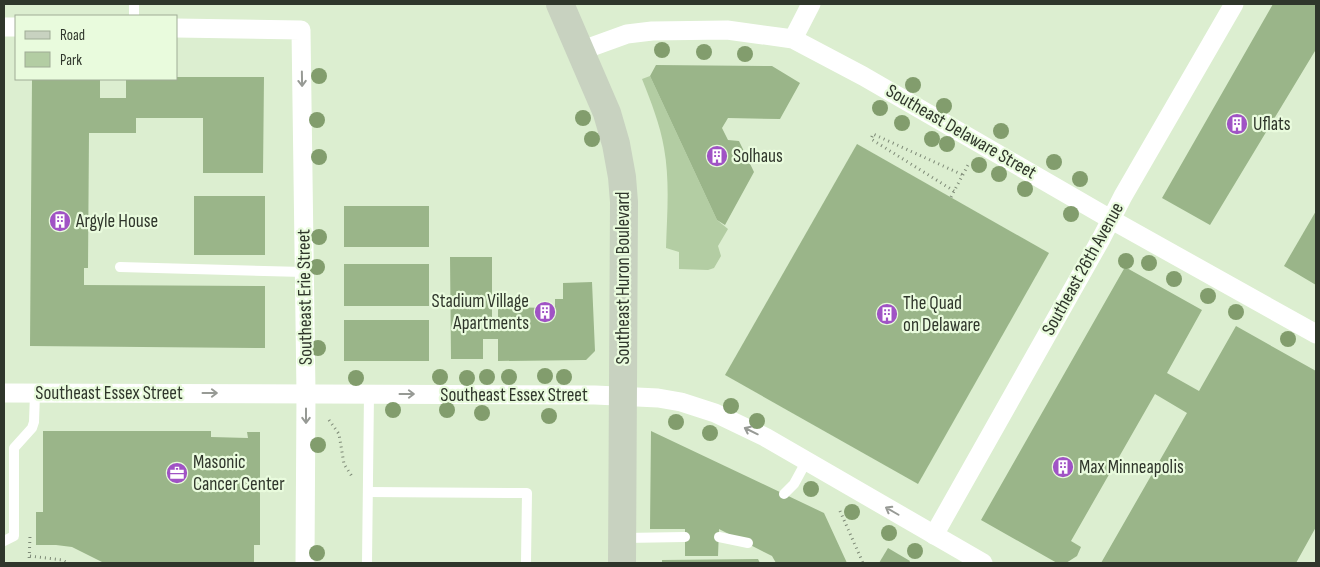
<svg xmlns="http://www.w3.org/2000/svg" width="1320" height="567" viewBox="0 0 1320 567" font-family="'Sofia Sans Condensed',sans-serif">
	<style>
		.green { fill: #b3cda3 }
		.building { fill: #9ab589 }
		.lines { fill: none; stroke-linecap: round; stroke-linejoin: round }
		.path { stroke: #7d8976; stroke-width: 3; stroke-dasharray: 1 4; stroke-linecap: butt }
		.lane { stroke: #fff; stroke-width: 10 }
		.street { stroke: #fff; stroke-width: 19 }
		.secondary { stroke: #c8d2c0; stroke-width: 28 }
		.tree { fill: #829d6d }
		.oneway { stroke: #979a95 }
		.labels { text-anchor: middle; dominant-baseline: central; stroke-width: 4.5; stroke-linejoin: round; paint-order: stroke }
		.poi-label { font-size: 19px; fill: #2f362b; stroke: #e9fbdd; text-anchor: start }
		.street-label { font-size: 19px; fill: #2f362b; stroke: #e9fbdd }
	</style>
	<rect width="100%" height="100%" fill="#dceed0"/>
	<path class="green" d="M650,76L717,220L728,229L718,246L721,256L714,268L708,270L679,269V252L666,248C667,215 670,181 664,148C660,124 651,102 642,79Z"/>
	<g class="building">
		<polygon points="1273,4 1316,4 1316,50 1315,51 1210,225 1162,198"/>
		<polygon points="656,65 772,66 800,83 780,119 728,118 722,128 728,140 739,141 754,172 725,225 717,220 650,76"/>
		<polygon points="176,77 264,77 263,173 203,173 203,118 136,118 136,133 89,133 88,268 84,268 84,285 265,286 265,348 30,346 32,79 100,79 100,98 126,98 126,79 176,79"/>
		<polygon points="857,144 1049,253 918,484 725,375"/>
		<rect x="194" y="196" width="71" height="59"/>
		<rect x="344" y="206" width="85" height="41"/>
		<polygon points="1316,211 1316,285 1284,266"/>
		<polygon points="450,257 492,257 492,321 498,321 498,307 555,308 555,299 563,299 563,283 592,282 595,351 586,360 498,361 498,339 483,339 483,359 451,359"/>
		<rect x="344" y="264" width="85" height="42"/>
		<polygon points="1125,267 1202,310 1167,373 1199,391 1236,326 1316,371 1316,527 1296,563 1101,563 1187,413 1155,394 1071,541 1081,547 1077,556 1066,563 1057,563 981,520"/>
		<rect x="344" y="320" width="85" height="41"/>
		<polygon points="43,431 211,431 211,437 248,438 247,432 260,432 260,545 254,545 254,563 104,563 72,547 56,545 36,545 36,512 43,512"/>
		<polygon points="651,431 824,513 847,563 776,563 772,556 719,529 718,556 685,556 685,529 650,529"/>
		<polygon points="888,548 910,561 909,563 879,563"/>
		<polygon points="758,559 760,563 662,563 662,560"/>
	</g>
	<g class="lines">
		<g class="path">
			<polyline points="954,191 871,139 873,134 963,175"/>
			<polyline points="951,197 968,165"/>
			<polyline points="329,420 339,434 344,464 353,478"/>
			<polyline points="840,511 863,563"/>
			<polyline points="30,556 62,560 68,563"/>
			<polyline points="29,563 30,536"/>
		</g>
		<g class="lane">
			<polyline points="134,4 134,16"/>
			<polyline points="120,267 304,272"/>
			<polyline points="368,492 527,493 526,563"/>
			<polyline points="784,494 794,484 806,462"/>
			<polyline points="719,537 748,543"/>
			<polyline points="624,538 685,537"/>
			<polyline points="4,541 14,536 14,448 32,428 34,422 35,393"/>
			<polyline points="367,563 369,394"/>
		</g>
		<g class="street">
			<polyline points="4,27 16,27"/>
			<polyline points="176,28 301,30 306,393 305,563"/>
			<polyline points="793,39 811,4"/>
			<polyline points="580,51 627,34 652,31 727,30 793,39 863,76 1112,220 1316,334"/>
			<polyline points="4,393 595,395 658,398 681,402 715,413 765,437 983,563"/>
			<polyline points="934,535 1101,239 1123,196 1234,4"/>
		</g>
		<polyline class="secondary" points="560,4 607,113 616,144 622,177 624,202 622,563"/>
	</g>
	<g class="tree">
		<circle cx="662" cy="50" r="8"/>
		<circle cx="704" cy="52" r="8"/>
		<circle cx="745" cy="54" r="8"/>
		<circle cx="319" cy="76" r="8"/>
		<circle cx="913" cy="85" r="8"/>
		<circle cx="944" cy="106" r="8"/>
		<circle cx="880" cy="108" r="8"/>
		<circle cx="583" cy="118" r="8"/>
		<circle cx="317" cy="120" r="8"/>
		<circle cx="902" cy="123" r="8"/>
		<circle cx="1001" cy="131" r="8"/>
		<circle cx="592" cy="139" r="8"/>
		<circle cx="932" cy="139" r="8"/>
		<circle cx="947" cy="144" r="8"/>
		<circle cx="319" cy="157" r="8"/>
		<circle cx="1054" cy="162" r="8"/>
		<circle cx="979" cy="165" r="8"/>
		<circle cx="999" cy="174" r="8"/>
		<circle cx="1080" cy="179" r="8"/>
		<circle cx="1025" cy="189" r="8"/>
		<circle cx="1071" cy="214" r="8"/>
		<circle cx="319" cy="237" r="8"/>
		<circle cx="1126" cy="261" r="8"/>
		<circle cx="1149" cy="263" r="8"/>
		<circle cx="317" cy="267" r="8"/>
		<circle cx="1174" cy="279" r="8"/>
		<circle cx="1208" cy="296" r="8"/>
		<circle cx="1236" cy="312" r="8"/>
		<circle cx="1288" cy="339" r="8"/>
		<circle cx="318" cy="348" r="8"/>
		<circle cx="545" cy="376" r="8"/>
		<circle cx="440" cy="377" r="8"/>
		<circle cx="487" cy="377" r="8"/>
		<circle cx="509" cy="377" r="8"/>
		<circle cx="564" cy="377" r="8"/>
		<circle cx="356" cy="378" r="8"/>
		<circle cx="467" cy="378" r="8"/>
		<circle cx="731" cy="406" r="8"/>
		<circle cx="393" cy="410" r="8"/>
		<circle cx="447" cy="410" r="8"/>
		<circle cx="482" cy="413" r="8"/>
		<circle cx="549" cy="416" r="8"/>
		<circle cx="757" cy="421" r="8"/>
		<circle cx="676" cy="422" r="8"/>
		<circle cx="710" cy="433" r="8"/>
		<circle cx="318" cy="445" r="8"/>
		<circle cx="811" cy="489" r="8"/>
		<circle cx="852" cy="512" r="8"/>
		<circle cx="889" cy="533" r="8"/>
		<circle cx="915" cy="551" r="8"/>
		<circle cx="317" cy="553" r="8"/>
	</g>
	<defs><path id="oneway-shaft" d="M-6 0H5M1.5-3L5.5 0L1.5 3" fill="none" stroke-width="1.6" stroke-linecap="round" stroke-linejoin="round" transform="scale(1.25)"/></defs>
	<g class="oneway">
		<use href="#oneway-shaft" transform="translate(302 79) rotate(89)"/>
		<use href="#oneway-shaft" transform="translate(210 393)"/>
		<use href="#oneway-shaft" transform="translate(407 394)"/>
		<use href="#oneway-shaft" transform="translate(306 416) rotate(90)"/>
		<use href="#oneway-shaft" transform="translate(751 431) rotate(-154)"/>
		<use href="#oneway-shaft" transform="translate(892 511) rotate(-150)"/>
	</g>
	<defs>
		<g id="building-disc" transform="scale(1.125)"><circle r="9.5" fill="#a053c5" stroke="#e9fbdd"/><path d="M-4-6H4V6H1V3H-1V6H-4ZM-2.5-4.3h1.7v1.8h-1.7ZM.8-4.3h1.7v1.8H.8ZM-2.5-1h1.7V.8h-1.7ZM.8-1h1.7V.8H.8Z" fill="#fff"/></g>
		<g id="office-disc" transform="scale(1.125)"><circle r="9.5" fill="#a053c5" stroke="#e9fbdd"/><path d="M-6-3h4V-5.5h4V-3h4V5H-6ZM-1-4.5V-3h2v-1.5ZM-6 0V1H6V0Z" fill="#fff"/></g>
	</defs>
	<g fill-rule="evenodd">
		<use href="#building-disc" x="1237" y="124"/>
		<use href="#building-disc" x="717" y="156"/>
		<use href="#building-disc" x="60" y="221"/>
		<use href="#building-disc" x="545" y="312"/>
		<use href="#building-disc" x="887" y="314"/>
		<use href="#building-disc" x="1063" y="467"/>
		<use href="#office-disc" x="177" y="473"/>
	</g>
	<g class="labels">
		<g class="poi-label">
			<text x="1253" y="124">Uflats</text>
			<text x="733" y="156">Solhaus</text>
			<text x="76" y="221">Argyle House</text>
			<text x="529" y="301" text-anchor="end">Stadium Village<tspan x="529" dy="22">Apartments</tspan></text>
			<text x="903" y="303">The Quad<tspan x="903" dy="22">on Delaware</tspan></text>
			<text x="193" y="462">Masonic<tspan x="193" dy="22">Cancer Center</tspan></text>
			<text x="1079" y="467">Max Minneapolis</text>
		</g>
		<g class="street-label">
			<text transform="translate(961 132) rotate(30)">Southeast Delaware Street</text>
			<text transform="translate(1083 269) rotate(-61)">Southeast 26th Avenue</text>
			<text transform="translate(623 278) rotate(-90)">Southeast Huron Boulevard</text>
			<text transform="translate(305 297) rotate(-91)">Southeast Erie Street</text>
			<text x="109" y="393">Southeast Essex Street</text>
			<text x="514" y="395">Southeast Essex Street</text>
		</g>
	</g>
	<rect width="1320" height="567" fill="none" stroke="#2f362b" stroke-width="10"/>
	<rect x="15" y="15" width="162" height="65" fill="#e9fbdd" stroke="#9fac96"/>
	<rect x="25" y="31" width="25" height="8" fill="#c8d2c0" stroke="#9fac96"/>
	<text x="60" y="40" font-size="15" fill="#2f362b">Road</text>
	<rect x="25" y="52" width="25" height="15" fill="#b3cda3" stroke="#9fac96"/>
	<text x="60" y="65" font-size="15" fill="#2f362b">Park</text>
</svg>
